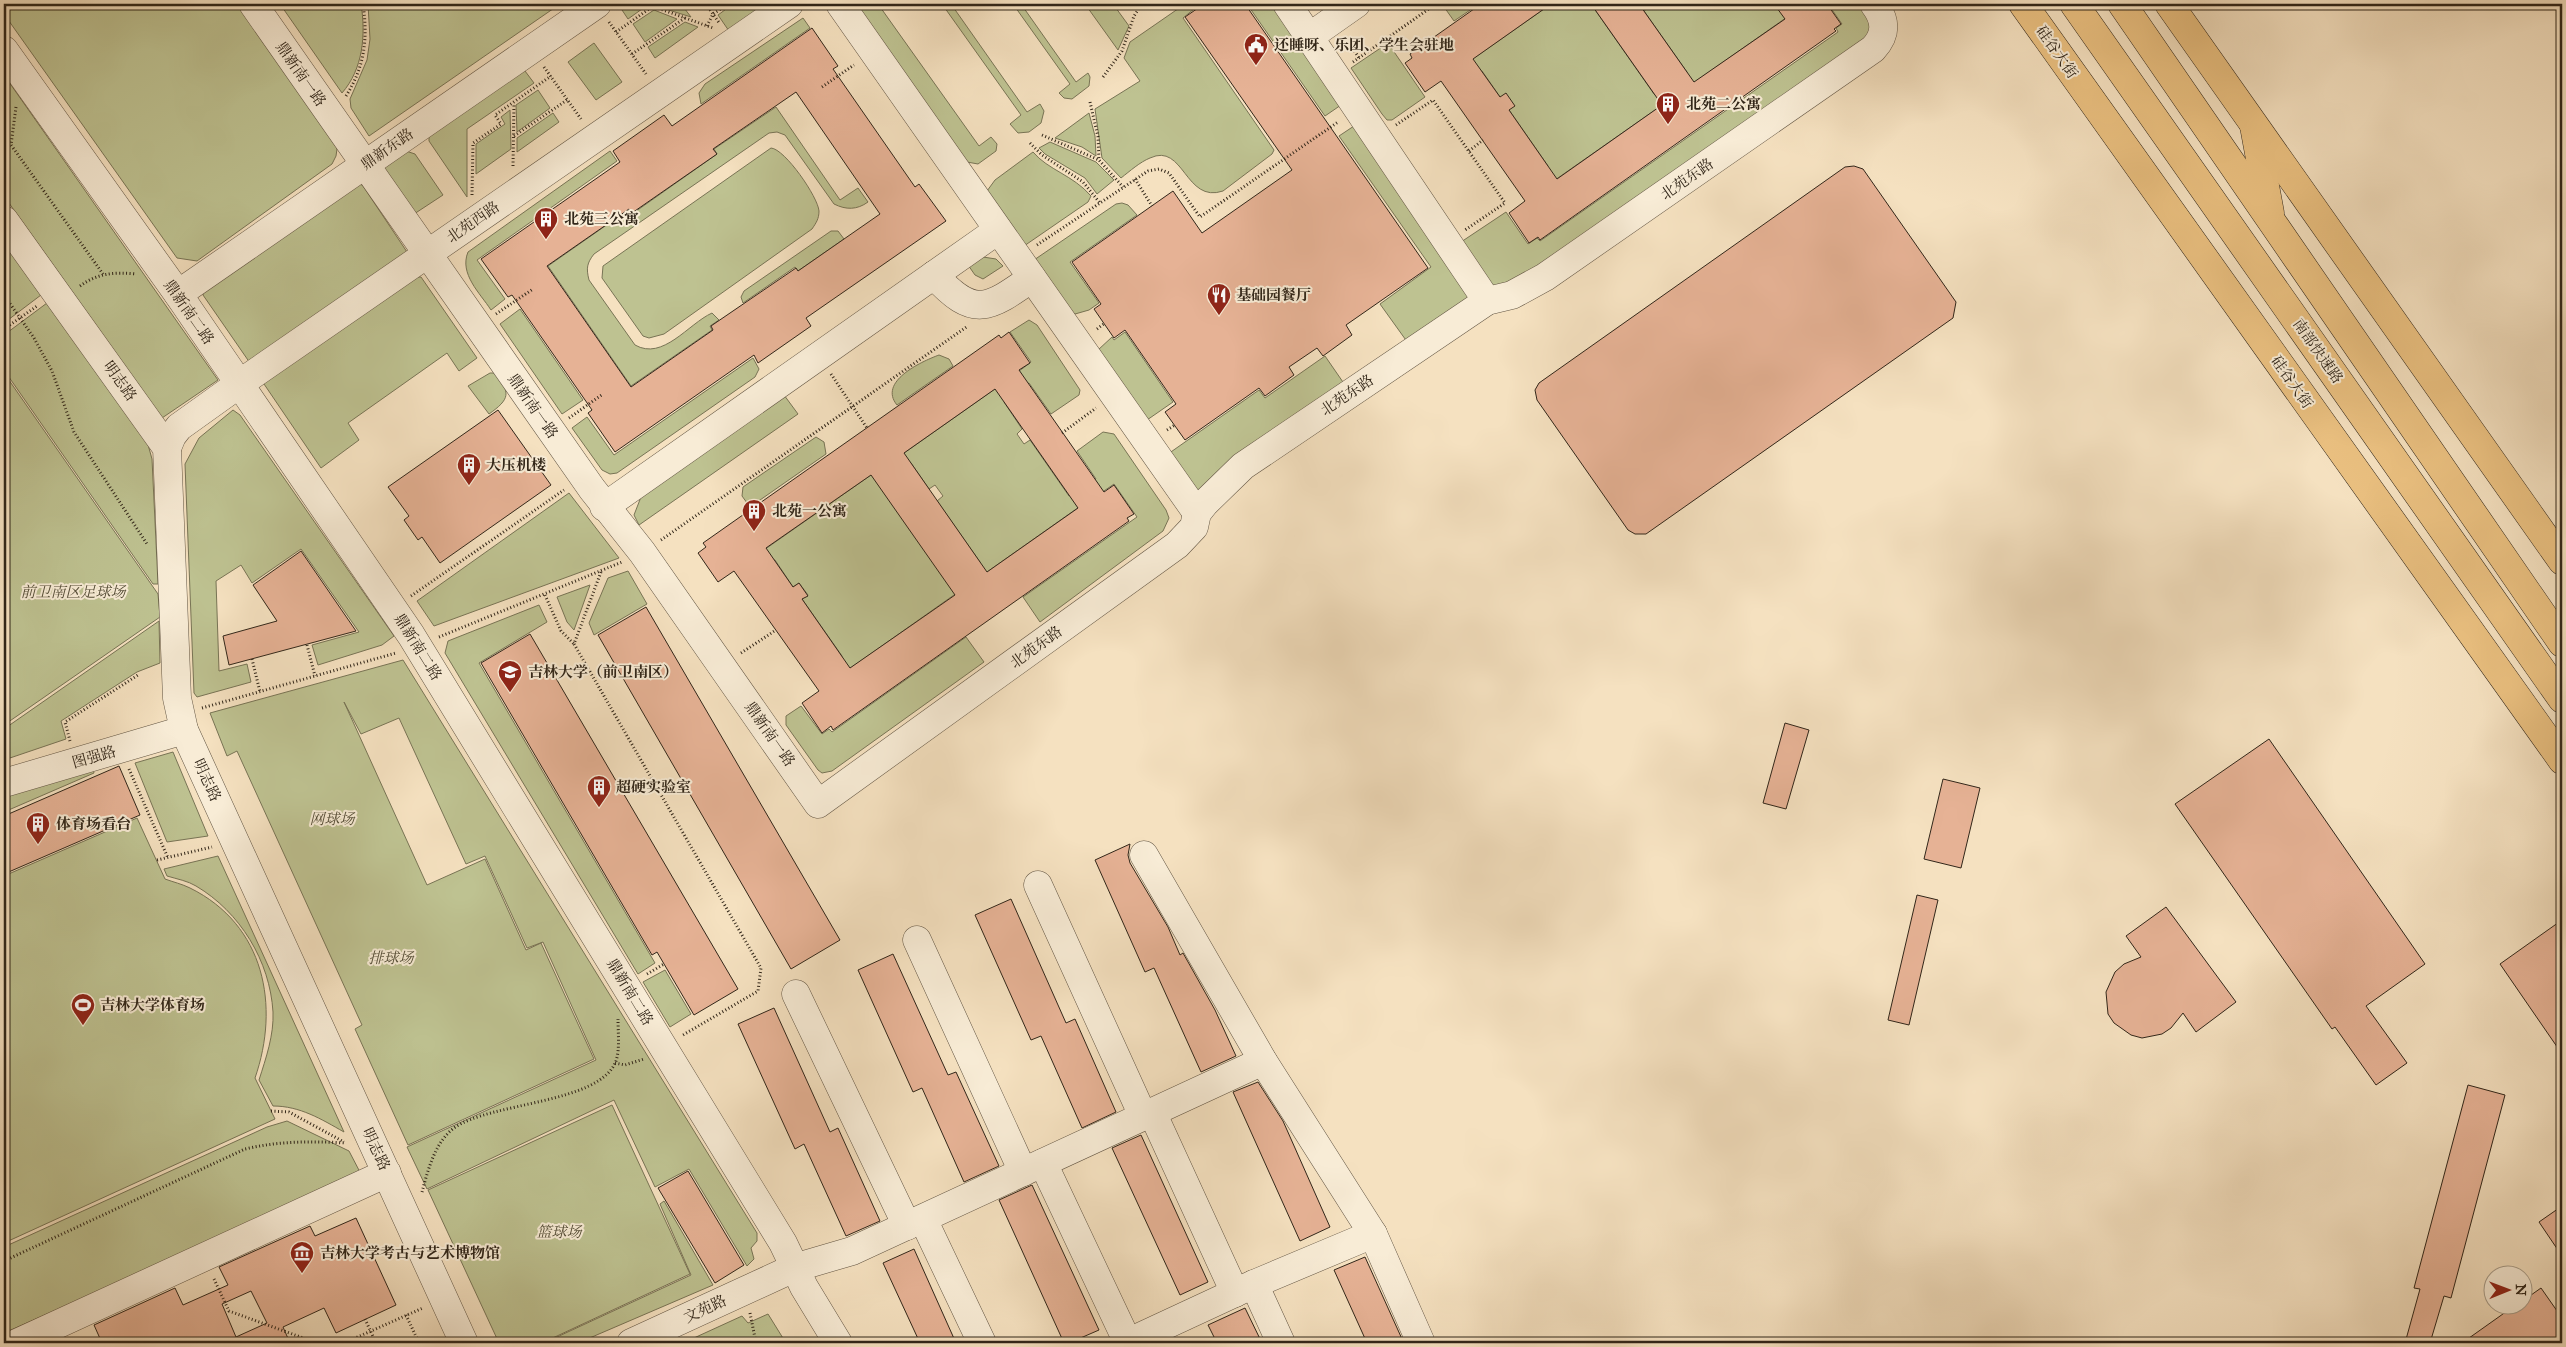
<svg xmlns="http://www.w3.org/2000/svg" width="2566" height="1347" viewBox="0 0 2566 1347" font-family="'IM FELL Great Primer','Noto Serif SC',serif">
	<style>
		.green { fill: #bec291; stroke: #787455 }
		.building { fill: #e6b295; stroke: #312619; fill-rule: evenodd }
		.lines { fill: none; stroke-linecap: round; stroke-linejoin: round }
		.minor-casing { stroke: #625543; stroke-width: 29 }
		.major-casing { stroke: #312619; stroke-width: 29 }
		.highway-casing { stroke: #312619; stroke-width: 29 }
		.path { stroke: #312619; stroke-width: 3; stroke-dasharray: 1 2.5; stroke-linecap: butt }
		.minor { stroke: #f8ecd6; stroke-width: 28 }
		.major { stroke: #eac080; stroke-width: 28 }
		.highway { stroke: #eac080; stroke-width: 28 }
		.labels { text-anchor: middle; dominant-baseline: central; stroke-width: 4; stroke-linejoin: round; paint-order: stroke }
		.poi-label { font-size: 15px; font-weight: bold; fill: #312619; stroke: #f8ecd6; text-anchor: start }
		.street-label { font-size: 15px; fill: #312619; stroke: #f8ecd6 }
		.park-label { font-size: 15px; font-style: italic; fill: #544d37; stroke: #f8ecd6 }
	</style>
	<rect width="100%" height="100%" fill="#f5e1c0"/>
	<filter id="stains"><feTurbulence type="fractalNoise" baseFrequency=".004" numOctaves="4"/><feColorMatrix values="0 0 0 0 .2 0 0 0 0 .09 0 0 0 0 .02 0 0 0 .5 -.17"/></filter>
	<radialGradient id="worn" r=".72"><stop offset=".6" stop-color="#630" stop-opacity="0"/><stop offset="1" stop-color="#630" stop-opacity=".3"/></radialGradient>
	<g class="green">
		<polygon points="4,4 240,4 338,142 336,156 332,164 197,261 177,258 4,14"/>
		<path d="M280,4H361C366,35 363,69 342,93Z"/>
		<polygon points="368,4 560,4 369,136 351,108 350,99 367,60 370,39"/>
		<polygon points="618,4 649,4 628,19"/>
		<polygon points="663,4 681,4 691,17 659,7"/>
		<polygon points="733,4 768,4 729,31 718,15"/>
		<polygon points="855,4 878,4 979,146 991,137 997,144 996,151 978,164 967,162"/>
		<polygon points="942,4 951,4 1027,112 1040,104 1044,111 1041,123 1029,132 1018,133 1010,124 1021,115"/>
		<polygon points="1013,4 1021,4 1076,82 1088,73 1090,77 1089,86 1072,99 1064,98 1059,93 1070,84"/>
		<polygon points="1085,4 1113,4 1129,26 1118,50"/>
		<path d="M1185,4H1200L1183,18L1274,150L1272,154L1223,191C1185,204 1184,142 1150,158C1140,162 1130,171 1121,178L1102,158L1095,109L1140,81L1124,58L1130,42Z"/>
		<polygon points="1247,4 1271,4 1341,105 1325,116"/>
		<polygon points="1442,4 1479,4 1454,21"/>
		<polygon points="1551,4 1591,4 1654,94 1668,101 1545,187 1536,175 1548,166 1482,71 1461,67"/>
		<polygon points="1648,4 1774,4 1777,7 1781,4 1792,4 1797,10 1688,87 1687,72 1644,11 1650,7"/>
		<polygon points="1828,4 1863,4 1872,21 1868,37 1540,268 1495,291 1461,242 1506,212 1528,244 1537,238 1540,241 1838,32 1836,28 1842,24"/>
		<polygon points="654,10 677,19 645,42 633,24"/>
		<polygon points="803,18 810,28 701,104 699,93 705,84"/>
		<polygon points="685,22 698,27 655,58 648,47"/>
		<polygon points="594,43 622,82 596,100 568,62"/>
		<polygon points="1388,43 1425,97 1392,120 1387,120 1382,114 1351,68"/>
		<polygon points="522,67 534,83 467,129 467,197 429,141 429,134"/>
		<polygon points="4,75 218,380 162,418 4,196"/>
		<polygon points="538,90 550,108 517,132 516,105"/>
		<path d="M776,107L840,200L858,188L868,202C857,210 846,210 834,204L785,135L777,132L769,133L594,254C587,263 586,268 589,280L635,345C663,361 688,324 712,313L719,320L710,326L712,330L631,386L548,266L628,210L632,214L717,154L714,149Z"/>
		<polygon points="510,110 511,149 476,174 476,144 505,124 501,117"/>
		<polygon points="553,113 559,122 517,152 517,138"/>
		<polygon points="1089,113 1095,136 1096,156 1082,147 1055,138"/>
		<polygon points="1354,126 1468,296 1468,299 1408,343 1380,304 1431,267 1339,136"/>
		<polygon points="1050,142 1096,162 1114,180 1097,194 1085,178 1045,154 1039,148"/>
		<path d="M771,148C785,149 818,197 819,211C819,219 816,223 812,229L664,334L649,338L643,336L602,278L603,266Z"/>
		<polygon points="403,150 415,154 443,195 411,216 383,166"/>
		<path d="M610,151L617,161L477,260L505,299L491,310C480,293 459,274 468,252Z"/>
		<path d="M1033,152C1048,170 1073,175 1091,196L1088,202L1024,246L987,191L995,180Z"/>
		<polygon points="359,183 363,186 407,252 250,363 203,295 204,291"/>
		<polygon points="1122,203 1128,205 1137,215 1070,262 1099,303 1089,310 1075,314 1068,309 1034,260 1116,204"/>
		<polygon points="831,231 838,231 844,239 798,271 795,267 743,303 741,297 744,291"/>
		<polygon points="4,243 41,295 4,323"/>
		<polygon points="983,257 996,259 1003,266 983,279 975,275 968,265"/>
		<polygon points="416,277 421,277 477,358 459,371 447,353 348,423 359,440 321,468 264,384 267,377"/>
		<polygon points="47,303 145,434 152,459 158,584 153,584 4,370 4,335"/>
		<polygon points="520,309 583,400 562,414 500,324"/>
		<polygon points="1029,320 1037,325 1080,390 1079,395 1051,414 1029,383 1022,387 1014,375 1031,362 1010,332"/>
		<polygon points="1125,332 1173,402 1147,420 1098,350 1112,337 1114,340"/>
		<path d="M939,355L949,359L953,366L897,405C878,382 920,362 939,355Z"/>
		<polygon points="1325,356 1345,385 1198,495 1168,454 1259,390 1265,398"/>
		<polygon points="753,358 759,369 755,377 617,473 610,474 602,470 572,428 587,417 614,455"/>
		<polygon points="4,373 158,594 160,617 4,725"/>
		<path d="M490,373H495C511,393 510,399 489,414L468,386Z"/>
		<polygon points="1006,381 1015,394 1004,402 1022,429 1017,434 1024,444 1030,440 1069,496 1081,488 1089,500 980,577 980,562 937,501 943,496 935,485 929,489 911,463 897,458"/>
		<polygon points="784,395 798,414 639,525 634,515 641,497"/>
		<polygon points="233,410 240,415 394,636 382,645 318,665 312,645 359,632 301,549 252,583 241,565 216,581 219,671 247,664 251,682 197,697 194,693 185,464 199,438"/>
		<polygon points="1103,432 1114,434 1166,510 1169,518 1163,531 1040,622 1023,597 1137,517 1114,484 1098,495 1091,483 1096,479 1077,451"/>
		<polygon points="816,437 824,442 826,454 750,507 742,496 743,487"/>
		<polygon points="878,470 961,590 838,677 842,656 802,599 808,595 799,583 793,587 775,560 754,557"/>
		<polygon points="569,493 619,558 434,626 417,601"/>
		<polygon points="628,571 647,604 594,635 589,623 608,578"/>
		<polygon points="590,585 574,630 567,622 557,597"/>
		<polygon points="539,605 547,622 479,663 655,963 638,974 445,653 448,641"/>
		<polygon points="159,621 160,663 137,672 61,721 66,739 4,760 4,729"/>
		<polygon points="966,637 984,662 832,771 822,773 818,770 786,725 786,716 801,706 822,734 829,729 832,732"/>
		<polygon points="403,660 757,1233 757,1241 751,1248 754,1259 747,1266 689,1169 655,1187 614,1100 427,1189 407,1147 596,1060 543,942 527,948 485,856 466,864 399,718 361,734 344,702 427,885 485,859 526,950 541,943 594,1059 408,1145 355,1029 362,1025 237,751 227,756 210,713"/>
		<polygon points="173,752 208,836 167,842 135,763"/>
		<polygon points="92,766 94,773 4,812 4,794"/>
		<path d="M137,818L165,879C173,882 182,884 190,888C265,925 280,1006 255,1078L275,1119L4,1243V876Z"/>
		<path d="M218,856L344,1132C321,1119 300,1106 273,1106L259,1080C266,1058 274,1035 273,1012C270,961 240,912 196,886C188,881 177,879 167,876L164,869Z"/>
		<polygon points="665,970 691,1014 670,1027 643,982"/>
		<polygon points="612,1105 690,1274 542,1343 499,1343 428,1190"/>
		<polygon points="287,1121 349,1151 362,1176 4,1333 4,1247 267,1127"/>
		<polygon points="664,1201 713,1285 578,1343 544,1343 691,1275 660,1204"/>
		<polygon points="768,1314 786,1343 683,1343 742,1316 748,1323"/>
	</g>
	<g class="building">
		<polygon points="1204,4 1245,4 1428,268 1346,325 1352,335 1323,356 1317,348 1289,367 1294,375 1265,396 1259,388 1185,440 1165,412 1176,404 1125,330 1114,338 1094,309 1101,304 1072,262 1173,191 1202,233 1292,170 1185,17"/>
		<polygon points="1481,4 1551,4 1473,59 1500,97 1506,93 1515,106 1509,110 1557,179 1662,105 1591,4 1639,4 1694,82 1785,19 1774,4 1827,4 1841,24 1834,29 1836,31 1540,240 1538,237 1529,243 1509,213 1525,201 1441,81 1425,92 1405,63 1412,58 1410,54"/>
		<path d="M812,28L838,66L833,69L915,187L919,184L946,221L806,318L811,326L758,363L754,355L615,452L588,413L592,410L512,295L508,297L481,259L620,162L613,151L664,115L672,126ZM796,92L880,214L798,271L796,268L711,326L713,330L631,387L547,266L629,209L632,213L717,154L713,149Z"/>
		<polygon points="1854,166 1863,169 1956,302 1953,318 1646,534 1635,534 1628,530 1537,400 1535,390 1539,383 1845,167"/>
		<path d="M1009,332L1030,363L1019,370L1104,492L1114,485L1134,514L1127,518L1129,521L833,730L831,726L822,733L802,703L819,691L734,571L718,582L698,553L706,547L703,543L999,335L1001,338ZM995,389L1078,508L987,572L904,453ZM871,475L955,595L850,668L802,599L808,596L799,583L793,587L766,548Z"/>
		<polygon points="498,410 551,485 440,563 422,537 418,540 404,520 409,516 388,487"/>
		<polygon points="301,551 356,631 229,665 223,636 277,621 253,585"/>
		<polygon points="646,607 840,940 791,969 598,635"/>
		<polygon points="530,634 738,989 694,1015 657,952 652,955 481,663"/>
		<polygon points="1785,723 1809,730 1786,809 1763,803"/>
		<polygon points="2269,739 2425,964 2366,1006 2407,1063 2376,1085 2335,1027 2332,1029 2175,804"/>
		<polygon points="119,766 140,815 4,874 4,816"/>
		<polygon points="1943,779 1980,788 1961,868 1924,859"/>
		<polygon points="1130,844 1128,855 1130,863 1168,927 1180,955 1183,953 1215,1010 1236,1056 1201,1072 1154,968 1145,972 1095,860"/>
		<polygon points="1917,895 1938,900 1909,1025 1888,1020"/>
		<polygon points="1011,899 1066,1023 1075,1019 1116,1112 1082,1128 1041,1036 1031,1040 975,915"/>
		<polygon points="2166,907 2236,1002 2196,1032 2183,1013 2171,1028 2162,1034 2142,1038 2131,1035 2114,1023 2108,1014 2106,992 2115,972 2124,964 2141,957 2126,936"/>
		<polygon points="2562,920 2562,1054 2500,964"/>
		<polygon points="893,954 948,1075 956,1072 999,1166 964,1182 922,1088 913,1092 858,970"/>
		<polygon points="774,1008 830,1132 838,1128 880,1221 846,1236 804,1144 795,1149 738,1024"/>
		<polygon points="1258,1082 1283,1121 1330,1227 1300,1241 1233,1092"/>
		<polygon points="2468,1085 2505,1095 2451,1298 2444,1296 2430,1343 2405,1343 2420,1289 2414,1288"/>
		<polygon points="1141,1135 1208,1282 1180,1295 1112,1148"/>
		<polygon points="688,1171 744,1265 715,1283 658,1188"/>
		<polygon points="1032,1185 1099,1330 1069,1343 1064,1343 999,1200"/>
		<polygon points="2562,1206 2562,1256 2539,1222"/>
		<path d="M356,1218L396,1305L336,1333L324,1308L283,1327L290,1343H102L94,1325L175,1288L183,1305L228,1285L219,1267L310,1226L315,1236ZM251,1291L267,1323L236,1337L222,1304Z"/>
		<polygon points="914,1249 956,1343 920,1343 883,1263"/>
		<polygon points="1365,1257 1402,1339 1404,1343 1367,1343 1334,1270"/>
		<polygon points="2541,1288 2562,1318 2562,1336 2553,1343 2462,1343 2517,1304 2524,1304 2524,1300"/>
		<polygon points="1245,1308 1262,1343 1217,1343 1208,1325"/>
	</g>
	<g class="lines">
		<g class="minor-casing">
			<g id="minor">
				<path d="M253,4L592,489L642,552L818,804L1177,545L1194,527L1197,513L1205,503L1243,466L1487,301L1512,295L1545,277L1873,49C1887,34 1886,20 1874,4"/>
				<polyline points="840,4 1197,513"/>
				<polyline points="1287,4 1487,301"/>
				<polyline points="1309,37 1356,4"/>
				<polyline points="4,50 178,294 411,635 783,1243 804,1287 838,1343"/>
				<polyline points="4,220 167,448 177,698 184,730 464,1343"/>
				<path d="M934,275C974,319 988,309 1032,278"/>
				<polyline points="178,294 597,4"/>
				<polyline points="167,448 172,436 179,427 239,384 789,4"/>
				<polyline points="604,507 998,230"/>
				<polyline points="4,783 184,730"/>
				<polyline points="1144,855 1263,1061 1373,1234 1421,1343"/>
				<polyline points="1038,885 1143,1116"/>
				<polyline points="917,940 1023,1172"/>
				<polyline points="796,994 907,1226"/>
				<polyline points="1152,1112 1235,1293"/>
				<polyline points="1043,1163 1128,1343"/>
				<polyline points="923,1219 982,1343"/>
				<polyline points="1254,1284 1281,1343"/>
				<polyline points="17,1343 387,1173"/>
				<polyline points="631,1343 794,1268 852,1251 1263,1061"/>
				<polyline points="1127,1343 1254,1284 1373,1234"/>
			</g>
		</g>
		<g class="major-casing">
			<g id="major">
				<polyline points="2023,4 2562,760"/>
				<polyline points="2169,4 2562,561"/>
			</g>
		</g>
		<g class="highway-casing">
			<g id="highway">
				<polyline points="2074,4 2562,699"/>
				<polyline points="2122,4 2562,643"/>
				<polyline points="2254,126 2270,213"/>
			</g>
		</g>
		<g class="path">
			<polyline points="706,4 720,24"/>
			<polyline points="652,6 713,28"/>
			<polyline points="609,22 646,74"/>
			<polyline points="707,26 713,14 728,4"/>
			<polyline points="616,32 656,4"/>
			<polyline points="1347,39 1359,58"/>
			<polyline points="632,54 685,18"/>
			<polyline points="1353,62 1436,4"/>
			<polyline points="544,67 581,119"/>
			<polyline points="1103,77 1122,51 1134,16 1142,4"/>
			<polyline points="822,87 854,65"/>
			<path d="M346,96C365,66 368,38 363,4"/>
			<polyline points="1090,102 1098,137 1099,160 1123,187"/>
			<polyline points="16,107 11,145 103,274"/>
			<polyline points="1396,125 1433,100 1505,203 1465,230"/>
			<polyline points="1042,135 1099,160"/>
			<polyline points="514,136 567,100"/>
			<polyline points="1030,143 1042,155 1083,182 1100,203"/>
			<polyline points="4,144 11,145"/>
			<polyline points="1469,151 1483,140"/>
			<polyline points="513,166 514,103"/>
			<polyline points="1135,179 1152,206"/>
			<polyline points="472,195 473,143 501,124 495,115 551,76"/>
			<polyline points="1037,245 1148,171 1159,169 1169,173 1200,217 1338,122"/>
			<path d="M80,286C98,273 114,272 136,274"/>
			<polyline points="4,295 34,338 52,371 74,432 147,544"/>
			<polyline points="496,314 533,289"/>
			<polyline points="4,329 37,306"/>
			<polyline points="1097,329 1105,323"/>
			<polyline points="831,374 867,428"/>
			<polyline points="569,418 603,394"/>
			<polyline points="1167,430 1175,425"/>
			<polyline points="1062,433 1096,408"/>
			<polyline points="661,540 968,326"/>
			<polyline points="601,572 574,644 761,968 758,991 683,1035"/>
			<polyline points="545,595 561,631 574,644"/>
			<polyline points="411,596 564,490"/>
			<polyline points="439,637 622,562"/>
			<polyline points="307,645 315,676"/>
			<polyline points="741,653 776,630"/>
			<polyline points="252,659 260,692"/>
			<polyline points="202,708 396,653"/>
			<polyline points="70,741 65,722 138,675"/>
			<polyline points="129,769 168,858"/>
			<polyline points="157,860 212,847"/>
			<polyline points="647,974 664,964"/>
			<polyline points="615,1063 625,1065 644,1059"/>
			<polyline points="271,1111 289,1112 344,1142"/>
			<path d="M422,1192C428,1170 435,1142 454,1128C490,1102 600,1104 616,1061C620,1049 618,1033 618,1019"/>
			<path d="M4,1261L245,1149C279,1141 311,1141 346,1143"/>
			<polyline points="214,1279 229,1311 317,1343"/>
			<polyline points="750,1313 756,1343"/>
			<polyline points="406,1315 419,1343"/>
			<polyline points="365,1319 376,1343"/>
			<polyline points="344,1343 423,1308"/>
		</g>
		<use href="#minor" class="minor"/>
		<use href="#major" class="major"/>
		<use href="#highway" class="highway"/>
	</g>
	<defs>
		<g id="civic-pin" transform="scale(1.25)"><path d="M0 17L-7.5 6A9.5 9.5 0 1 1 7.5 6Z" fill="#8f2418" stroke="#f8ecd6"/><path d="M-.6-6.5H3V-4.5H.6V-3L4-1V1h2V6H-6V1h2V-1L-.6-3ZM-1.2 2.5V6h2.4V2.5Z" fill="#fff"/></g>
		<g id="building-pin" transform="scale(1.25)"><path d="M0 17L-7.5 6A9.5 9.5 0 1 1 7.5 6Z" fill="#8f2418" stroke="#f8ecd6"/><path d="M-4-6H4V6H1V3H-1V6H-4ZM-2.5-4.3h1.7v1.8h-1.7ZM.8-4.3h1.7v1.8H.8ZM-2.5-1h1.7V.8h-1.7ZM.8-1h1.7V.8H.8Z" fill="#fff"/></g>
		<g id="restaurant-pin" transform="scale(1.25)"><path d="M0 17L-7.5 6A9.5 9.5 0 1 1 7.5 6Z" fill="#8f2418" stroke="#f8ecd6"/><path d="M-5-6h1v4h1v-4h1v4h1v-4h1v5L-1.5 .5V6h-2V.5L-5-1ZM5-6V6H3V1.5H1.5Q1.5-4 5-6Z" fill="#fff"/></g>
		<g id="university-pin" transform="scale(1.25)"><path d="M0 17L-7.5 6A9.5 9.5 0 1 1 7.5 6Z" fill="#8f2418" stroke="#f8ecd6"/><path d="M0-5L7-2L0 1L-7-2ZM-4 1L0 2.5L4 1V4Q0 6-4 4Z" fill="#fff"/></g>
		<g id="stadium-pin" transform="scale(1.25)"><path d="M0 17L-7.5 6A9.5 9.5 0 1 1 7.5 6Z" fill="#8f2418" stroke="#f8ecd6"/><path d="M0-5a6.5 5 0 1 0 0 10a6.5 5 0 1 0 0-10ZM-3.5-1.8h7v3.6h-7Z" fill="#fff"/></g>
		<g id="museum-pin" transform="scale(1.25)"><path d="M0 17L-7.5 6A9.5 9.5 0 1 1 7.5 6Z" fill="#8f2418" stroke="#f8ecd6"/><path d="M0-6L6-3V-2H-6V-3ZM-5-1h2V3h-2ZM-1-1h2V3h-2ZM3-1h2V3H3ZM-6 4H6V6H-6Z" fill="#fff"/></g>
	</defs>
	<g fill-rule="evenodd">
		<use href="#civic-pin" x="1256" y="45"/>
		<use href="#building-pin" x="1668" y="104"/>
		<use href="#building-pin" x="546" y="219"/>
		<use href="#restaurant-pin" x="1219" y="295"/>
		<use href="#building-pin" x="469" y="465"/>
		<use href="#building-pin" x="754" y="511"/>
		<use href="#university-pin" x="510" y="672"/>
		<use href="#building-pin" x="599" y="787"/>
		<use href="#building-pin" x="38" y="824"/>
		<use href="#stadium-pin" x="83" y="1005"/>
		<use href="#museum-pin" x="302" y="1253"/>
	</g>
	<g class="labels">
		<g class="poi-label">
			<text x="1274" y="45">还睡呀、乐团、学生会驻地</text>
			<text x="1686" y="104">北苑二公寓</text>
			<text x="564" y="219">北苑三公寓</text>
			<text x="1236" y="295">基础园餐厅</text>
			<text x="486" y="465">大压机楼</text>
			<text x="772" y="511">北苑一公寓</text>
			<text x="528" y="672">吉林大学（前卫南区）</text>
			<text x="616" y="787">超硬实验室</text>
			<text x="56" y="824">体育场看台</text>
			<text x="100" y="1005">吉林大学体育场</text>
			<text x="320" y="1253">吉林大学考古与艺术博物馆</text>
		</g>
		<g class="street-label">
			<text transform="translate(2057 52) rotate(55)">硅谷大街</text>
			<text transform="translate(301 74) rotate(55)">鼎新南一路</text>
			<text transform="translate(387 149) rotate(-35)">鼎新东路</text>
			<text transform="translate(1687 179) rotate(-35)">北苑东路</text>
			<text transform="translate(473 222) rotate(-35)">北苑西路</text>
			<text transform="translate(189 312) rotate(55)">鼎新南二路</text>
			<text transform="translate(2318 351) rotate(55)">南部快速路</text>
			<text transform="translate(120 381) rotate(54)">明志路</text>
			<text transform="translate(2292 382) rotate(55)">硅谷大街</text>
			<text transform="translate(1347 395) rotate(-34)">北苑东路</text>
			<text transform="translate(533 406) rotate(55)">鼎新南一路</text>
			<text transform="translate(418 647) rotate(58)">鼎新南二路</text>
			<text transform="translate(1036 647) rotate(-36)">北苑东路</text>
			<text transform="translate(770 734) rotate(55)">鼎新南一路</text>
			<text transform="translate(94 757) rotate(-16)">图强路</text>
			<text transform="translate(207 780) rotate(65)">明志路</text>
			<text transform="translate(630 992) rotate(59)">鼎新南二路</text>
			<text transform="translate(376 1149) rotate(65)">明志路</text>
			<text transform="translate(705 1309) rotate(-25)">文苑路</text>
		</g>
		<g class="park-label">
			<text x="73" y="592">前卫南区足球场</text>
			<text x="332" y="819">网球场</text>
			<text x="391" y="958">排球场</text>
			<text x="559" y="1232">篮球场</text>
		</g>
	</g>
	<rect width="2566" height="1347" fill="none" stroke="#f5e1c0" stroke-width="20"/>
	<rect x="5" y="5" width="2556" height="1337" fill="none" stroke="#312619" stroke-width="2.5"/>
	<rect x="10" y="10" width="2546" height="1327" fill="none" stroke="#312619"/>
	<g transform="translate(2508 1290) rotate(89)"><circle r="24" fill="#f8ecd6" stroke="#a89d8a"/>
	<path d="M0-4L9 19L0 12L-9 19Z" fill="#8f2418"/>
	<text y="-8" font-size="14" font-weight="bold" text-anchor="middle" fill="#312619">N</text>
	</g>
	<rect width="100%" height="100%" filter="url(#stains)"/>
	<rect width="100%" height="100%" fill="url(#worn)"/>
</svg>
